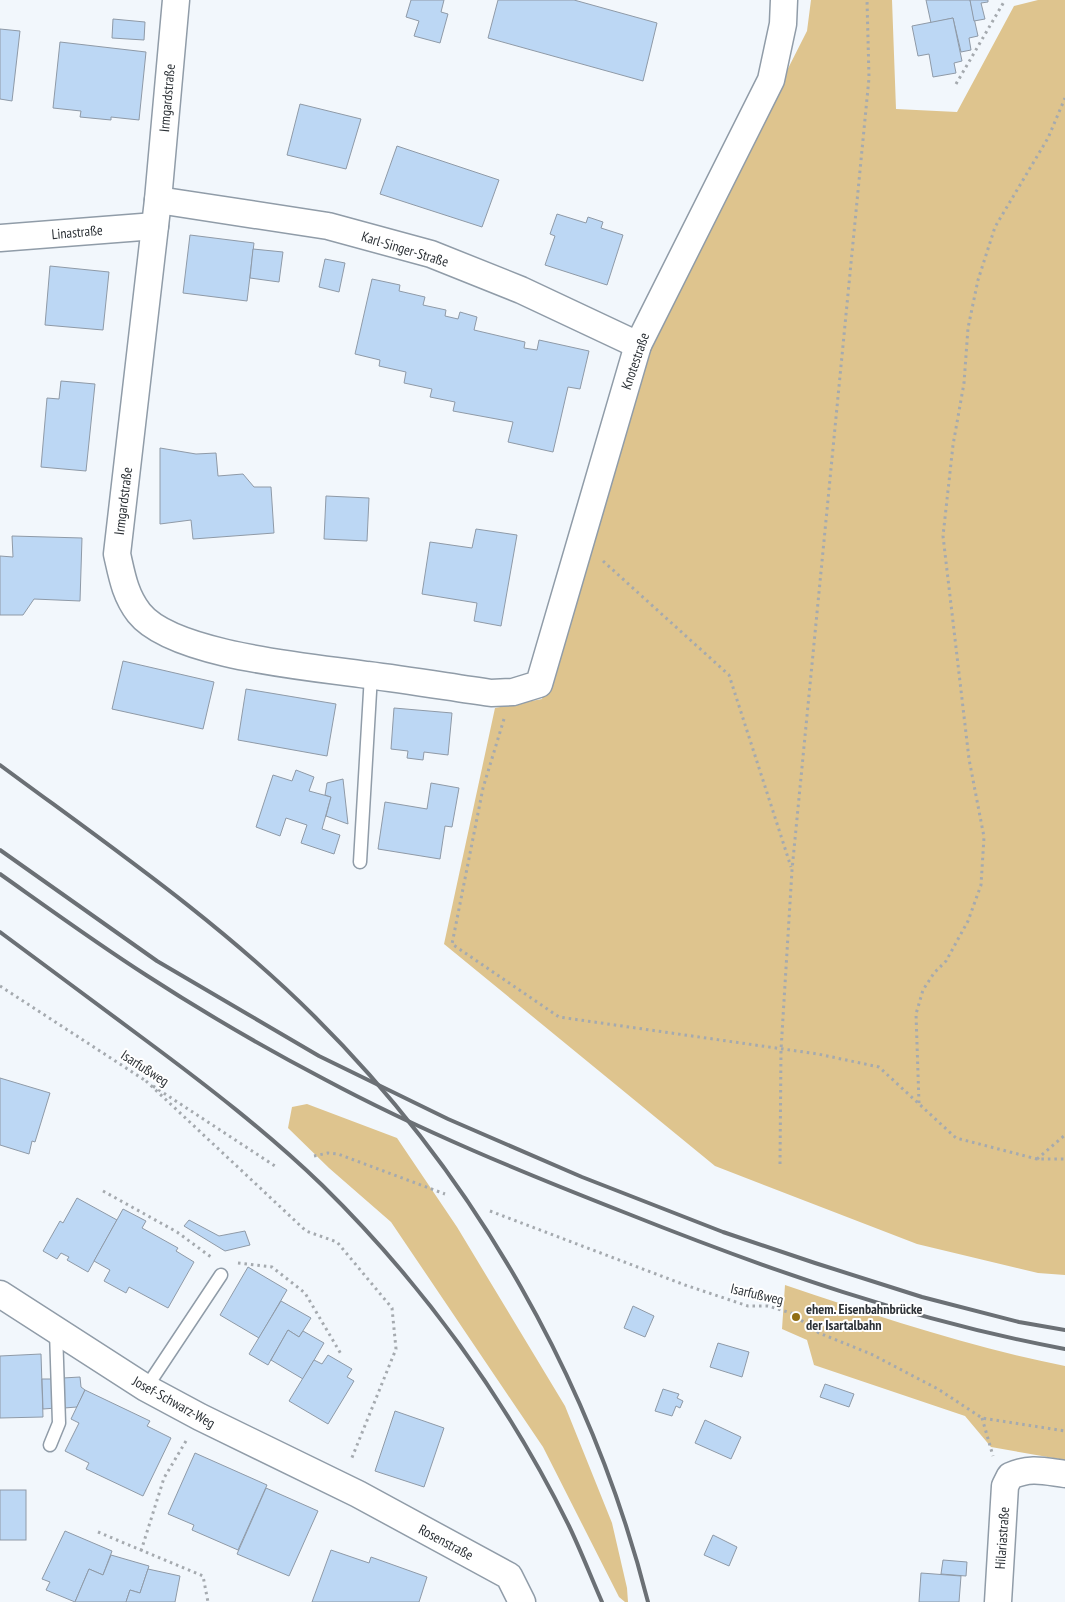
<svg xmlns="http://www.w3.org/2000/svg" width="1065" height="1602" viewBox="0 0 1065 1602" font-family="'PT Sans Narrow',sans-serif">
<rect width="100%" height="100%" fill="#f2f7fc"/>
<g fill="#dec48e">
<polygon points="811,0 892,0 896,109 957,112 1014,6 1038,0 1065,0 1065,1275 1038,1273 917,1244 715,1166 444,944 495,708 542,699 649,343 807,31"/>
<polygon points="307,1104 397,1138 457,1227 565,1406 612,1523 627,1588 628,1602 625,1602 619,1597 543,1447 391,1222 329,1168 288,1128 292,1107"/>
<path d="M785 1285C877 1316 969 1347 1065 1366V1460L991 1447 965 1416 814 1365 807 1340 782 1329Z"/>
</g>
<g fill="#bcd7f4" stroke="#8f9aa7">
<polygon points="411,0 444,0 441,12 448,14 440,43 414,36 419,21 406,17"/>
<polygon points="498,0 574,0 657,23 643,81 488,38"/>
<polygon points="926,0 970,0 978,36 969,38 971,50 961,52 953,18 931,23"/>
<polygon points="970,0 988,0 988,2 981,3 985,19 974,21"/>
<polygon points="953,18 962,61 954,63 956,73 933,77 929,54 918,56 912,26"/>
<polygon points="113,19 145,22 144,40 112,38"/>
<polygon points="0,29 20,31 12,101 0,99"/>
<polygon points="60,42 146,52 139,120 111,117 111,120 80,117 81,111 53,108"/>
<polygon points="300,104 361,119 346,169 287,155"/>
<polygon points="397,146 499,180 482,227 380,194"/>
<polygon points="557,214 586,223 588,217 603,222 601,228 623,235 607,285 545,265 555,236 550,234"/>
<polygon points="190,235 254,243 247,301 183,293"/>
<polygon points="253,249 283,252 279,282 250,278"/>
<polygon points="325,259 345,263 339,292 319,287"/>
<polygon points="50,266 109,272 103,330 45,325"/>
<polygon points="372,279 400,285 399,291 425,297 423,305 446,310 445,316 458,319 460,312 477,317 474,330 525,342 524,348 537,350 539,340 589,351 580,389 568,387 553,452 508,442 513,422 453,411 455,402 430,397 432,389 404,383 406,372 379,366 380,360 355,354"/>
<polygon points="61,381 95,384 86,471 41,467 47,398 59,399"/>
<polygon points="160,448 196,454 216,453 218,476 243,474 254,487 271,487 274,533 193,539 191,520 160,524"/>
<polygon points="326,496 369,498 367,541 324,539"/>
<polygon points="476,529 517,535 501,626 474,621 477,603 422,594 430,542 472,548"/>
<polygon points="12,536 82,538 80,601 34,599 23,615 0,615 0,556 13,557"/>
<polygon points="123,661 214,682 203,729 112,709"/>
<polygon points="246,689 336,704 327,756 238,740"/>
<polygon points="394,708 452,713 448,755 424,752 423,760 407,758 408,751 391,749"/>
<polygon points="296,770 314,777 309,791 331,797 322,829 340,835 334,854 301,843 307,825 286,818 280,836 256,827 273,775 292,781"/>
<polygon points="343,779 348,824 326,816 331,797 325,795 327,783"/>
<polygon points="431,783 459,788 452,827 445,826 440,859 378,849 385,802 427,809"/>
<polygon points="0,1078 50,1093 35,1142 32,1141 29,1154 0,1145"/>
<polygon points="77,1198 117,1220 88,1272 67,1260 69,1257 61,1253 57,1259 43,1251 60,1221 63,1223"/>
<polygon points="123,1209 146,1221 142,1228 178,1248 176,1251 194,1262 168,1308 129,1287 126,1293 104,1281 110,1270 94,1261"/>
<polygon points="189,1220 219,1236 245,1231 250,1245 225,1251 184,1226"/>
<polygon points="248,1267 287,1290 259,1338 220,1315"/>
<polygon points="281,1301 311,1318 299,1337 288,1330 268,1365 249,1354"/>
<polygon points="633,1306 654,1316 645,1337 624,1328"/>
<polygon points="288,1330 299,1337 303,1331 324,1343 303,1379 271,1360"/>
<polygon points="718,1343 749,1352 742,1377 710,1367"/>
<polygon points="41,1354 43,1417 0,1418 0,1356"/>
<polygon points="328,1355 352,1369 347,1377 354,1381 328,1424 289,1401 314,1360 322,1364"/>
<polygon points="80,1377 81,1387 85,1390 77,1407 64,1408 63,1378"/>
<polygon points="42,1379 56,1379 56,1408 43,1409"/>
<polygon points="825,1384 854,1394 849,1407 820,1397"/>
<polygon points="663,1389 679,1394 677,1398 683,1401 680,1408 676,1406 672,1416 655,1411"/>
<polygon points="85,1390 150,1421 147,1426 171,1438 143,1496 86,1469 89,1463 65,1451 79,1423 71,1419"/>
<polygon points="395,1411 444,1428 424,1487 375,1471"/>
<polygon points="705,1420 741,1437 731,1459 695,1443"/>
<polygon points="195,1453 267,1485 238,1550 192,1530 194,1525 168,1514"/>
<polygon points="266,1488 318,1511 289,1576 237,1554"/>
<rect x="0" y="1490" width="26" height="50"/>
<polygon points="65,1531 112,1551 103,1575 89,1569 75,1602 46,1590 50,1582 42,1579"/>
<polygon points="713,1535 737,1547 729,1566 704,1555"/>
<polygon points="331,1550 369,1563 371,1557 427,1577 419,1602 312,1602"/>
<polygon points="111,1555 149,1566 140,1593 130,1590 126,1602 75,1602 89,1569 103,1575"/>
<polygon points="943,1560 967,1562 966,1576 941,1574"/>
<polygon points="148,1569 180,1576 175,1602 126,1602 130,1590 140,1593"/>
<polygon points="921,1573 961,1576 959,1602 919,1602"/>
</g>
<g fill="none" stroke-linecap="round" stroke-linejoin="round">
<g stroke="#909ca8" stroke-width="15">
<g id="service">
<polyline points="360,862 371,675"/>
<polyline points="146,1388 221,1275"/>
<polyline points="50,1445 59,1423 56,1331"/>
</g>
</g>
<g stroke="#909ca8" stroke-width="29">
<g id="minor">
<path d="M176 0 158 200 117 554C122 576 125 595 139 613 173 656 313 667 367 675 408 680 449 687 491 693L513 692 539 684 638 345 771 80 783 24 784 0"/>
<polyline points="158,200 328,226 431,254 521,290 638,345"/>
<polyline points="0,238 155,226"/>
<polyline points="0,1294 146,1388 200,1417 358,1494 509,1576 522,1602"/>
<path d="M998 1602 1005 1486 1010 1476C1031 1467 1043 1471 1065 1474"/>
</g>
</g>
<g stroke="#a5aaaf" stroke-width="3" stroke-dasharray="2.5 4" stroke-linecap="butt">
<polyline points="956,84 1005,0"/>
<polyline points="603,561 729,675 791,867"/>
<polyline points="504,719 483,788 452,944 559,1017 818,1054 879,1067 956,1138 1037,1159 1065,1159"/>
<polyline points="0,986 146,1081"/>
<polyline points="146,1081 306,1231 337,1242 392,1308 396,1349 351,1460"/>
<polyline points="153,1086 278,1168"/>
<polyline points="919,1103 916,1014 923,990 934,973 946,961 968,921 981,885 984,837 969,759 943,536 953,445 964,383 968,328 978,280 995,227 1048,138 1065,98"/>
<polyline points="314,1156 328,1153 338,1154 445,1194"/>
<polyline points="1037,1159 1065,1135"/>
<polyline points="780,1164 781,1050 792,870 869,78 867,0"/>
<polyline points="103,1191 177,1232 211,1257"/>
<polyline points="490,1211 685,1285 748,1306 768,1306 791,1313 819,1333 871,1354 938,1389 982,1418 1065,1431"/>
<polyline points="238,1263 272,1267 305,1293 341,1354"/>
<polyline points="982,1418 993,1456"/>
<polyline points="98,1532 203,1576 208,1602"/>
<polyline points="141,1551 164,1478 186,1441"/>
</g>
<use href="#service" stroke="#fff" stroke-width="12"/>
<use href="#minor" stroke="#fff" stroke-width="26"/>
<g stroke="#6b7075" stroke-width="4">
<path d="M0 765C108 845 220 922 315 1017 476 1177 592 1382 648 1602"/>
<polyline points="0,850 157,961 319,1056 448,1119 582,1177 723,1232 815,1263 922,1297 1019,1322 1065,1330"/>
<path d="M0 874C48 908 96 943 146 975 203 1012 263 1047 324 1079 421 1131 524 1173 626 1213 769 1270 914 1321 1065 1349"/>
<path d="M0 932C48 968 96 1003 144 1039 206 1085 267 1132 322 1185 422 1283 507 1400 569 1526 581 1551 591 1577 602 1602"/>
</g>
</g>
<circle fill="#916e14" stroke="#fff" stroke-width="2" cx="796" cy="1317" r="5"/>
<g text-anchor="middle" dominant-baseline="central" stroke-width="4" stroke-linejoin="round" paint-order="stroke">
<g font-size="14" fill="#2c3136" stroke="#fff">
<text transform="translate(167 98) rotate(-85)">Irmgardstraße</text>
<text transform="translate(77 232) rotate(-5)">Linastraße</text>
<text transform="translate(405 249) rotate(17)">Karl-Singer-Straße</text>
<text transform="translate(635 361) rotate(-71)">Knotestraße</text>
<text transform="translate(123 501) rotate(-83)">Irmgardstraße</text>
<text transform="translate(145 1068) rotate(33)">Isarfußweg</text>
<text transform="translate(757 1294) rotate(13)">Isarfußweg</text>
<text transform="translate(174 1402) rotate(29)">Josef-Schwarz-Weg</text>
<text transform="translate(1002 1538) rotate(-86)">Hilariastraße</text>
<text transform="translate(446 1542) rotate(28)">Rosenstraße</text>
</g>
<g font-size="14" font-weight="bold" fill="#2c3136" stroke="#fff" text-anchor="start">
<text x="806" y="1309">ehem. Eisenbahnbrücke<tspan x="806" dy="16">der Isartalbahn</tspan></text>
</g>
</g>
</svg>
